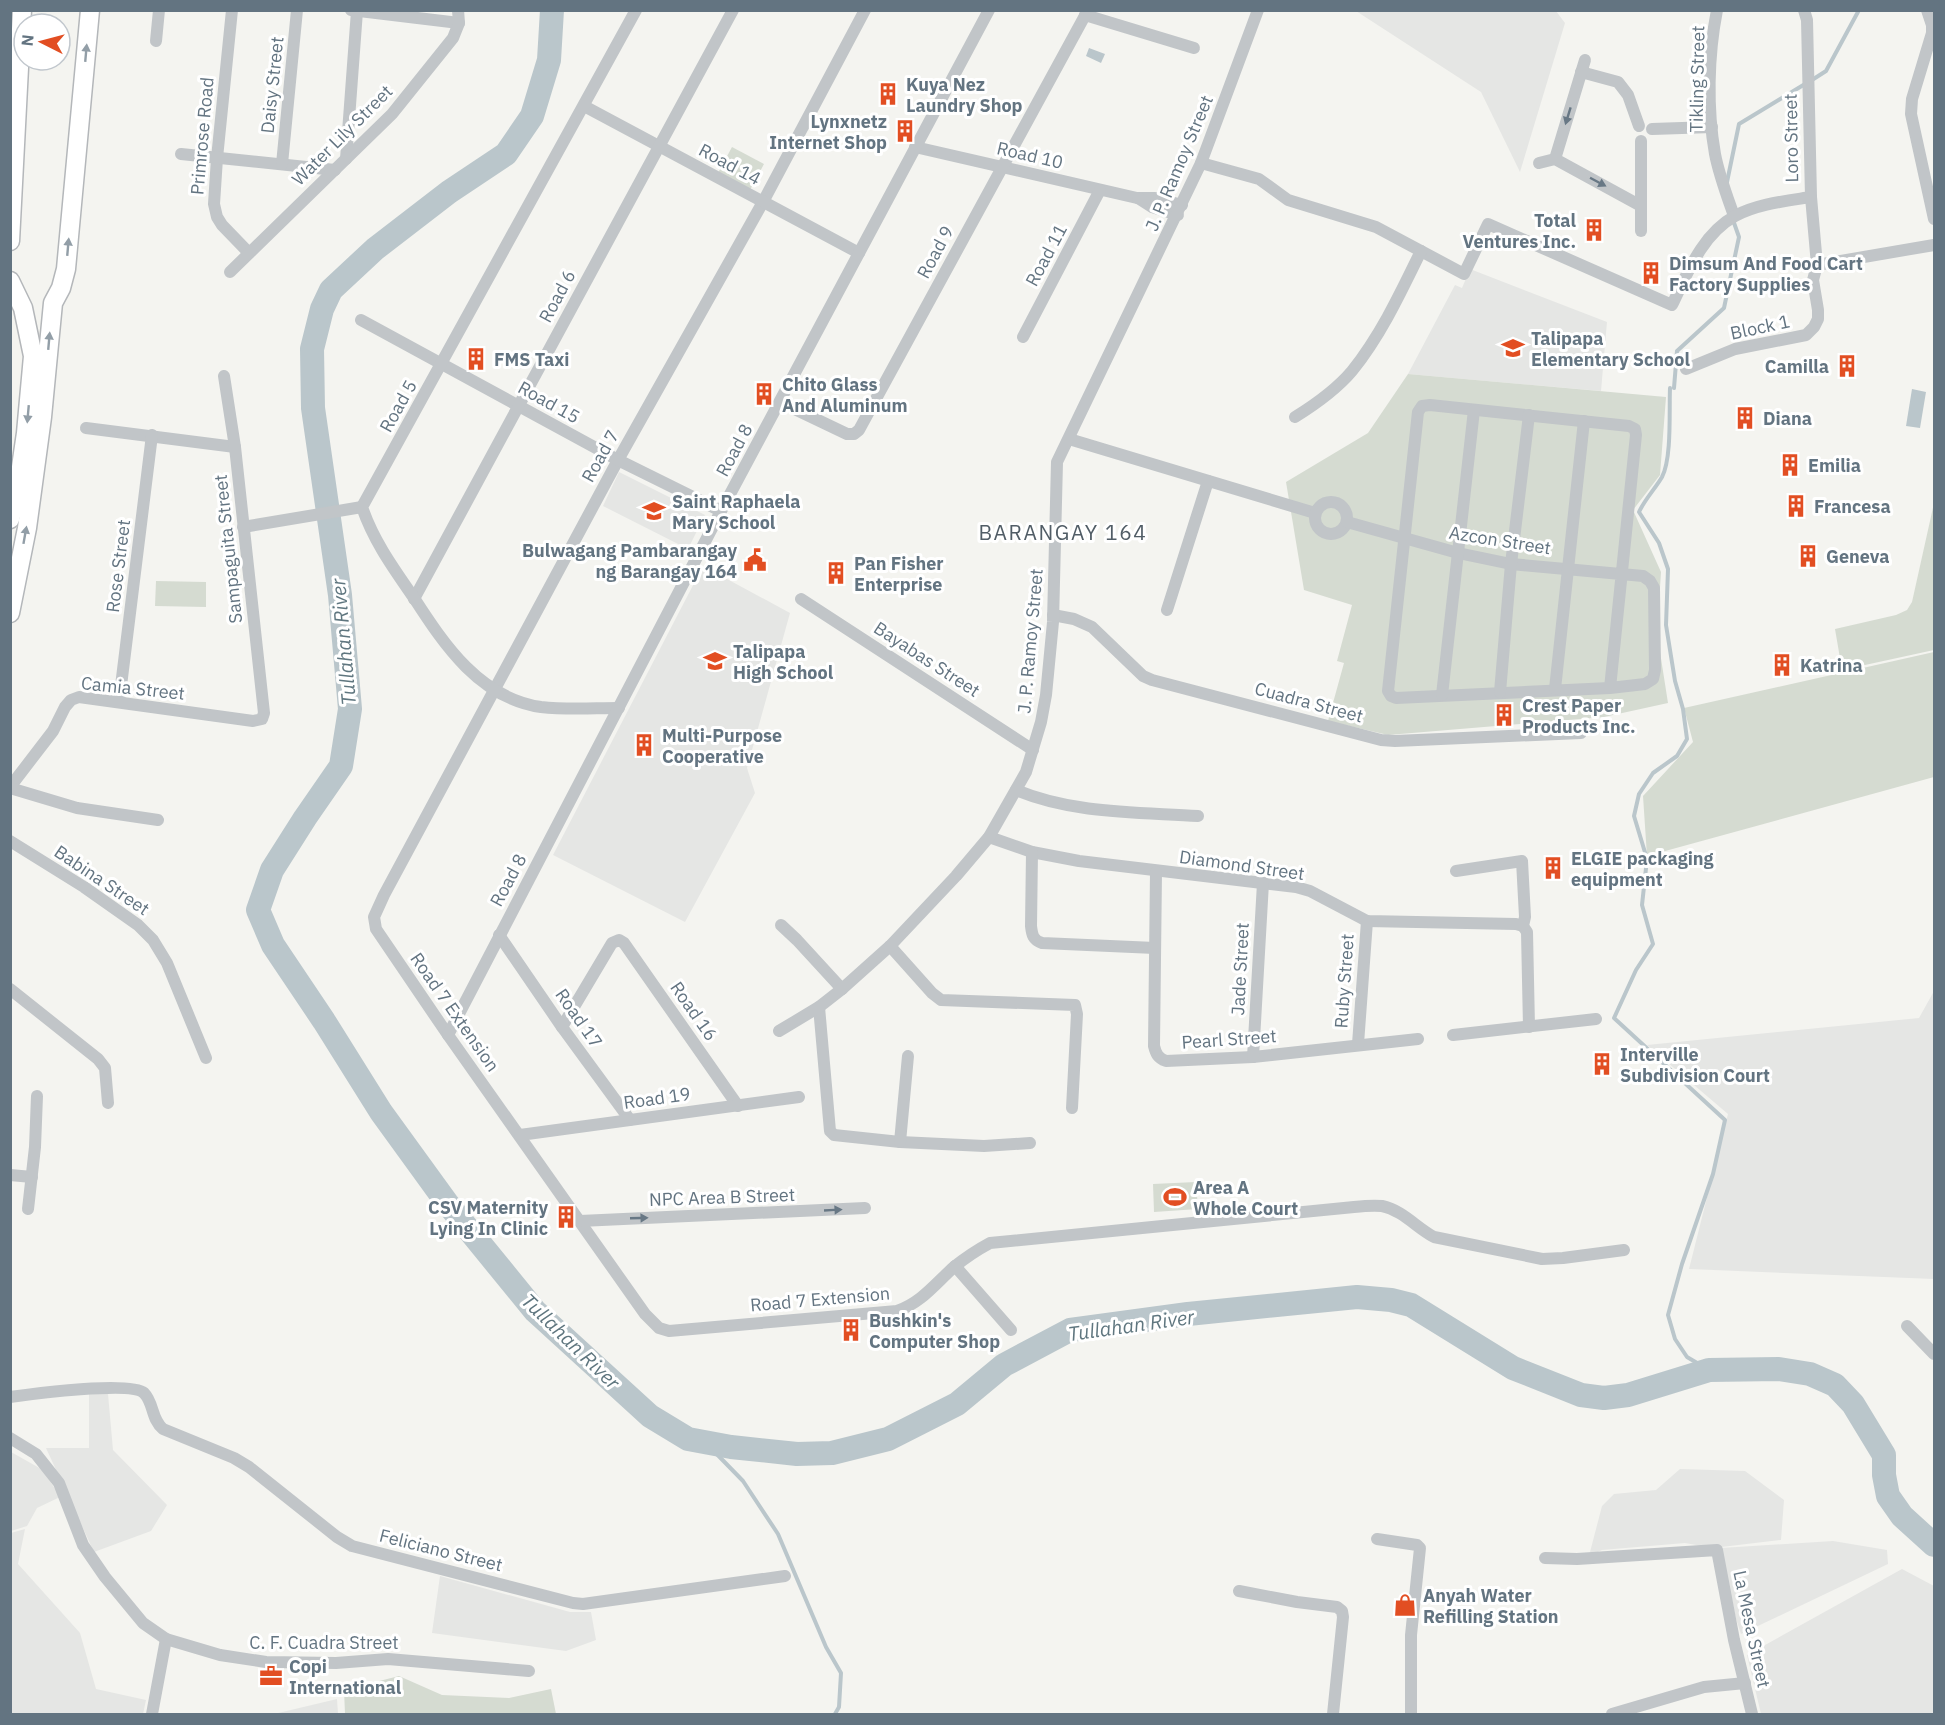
<svg xmlns="http://www.w3.org/2000/svg" width="1945" height="1725" viewBox="0 0 1945 1725" font-family="'IBM Plex Sans',sans-serif">
<rect width="100%" height="100%" fill="#f4f4f0"/>
<g fill="#e5e6e4">
<polygon points="1356,11 1556,11 1565,23 1520,172 1481,92"/>
<polygon points="1470,269 1607,322 1601,391 1408,374 1455,285 1462,288"/>
<polygon points="619,472 705,515 688,549 603,506"/>
<polygon points="703,566 790,613 747,768 755,793 685,922 553,855"/>
<polygon points="1934,991 1934,1279 1689,1269 1728,1114 1647,1045 1919,1018"/>
<polygon points="89,1394 108,1394 113,1450 167,1505 151,1531 94,1552 46,1448 89,1448"/>
<polygon points="11,1452 43,1470 60,1497 37,1508 27,1526 11,1531"/>
<polygon points="1680,1469 1745,1471 1784,1500 1781,1540 1713,1548 1685,1543 1602,1550 1589,1556 1602,1506 1614,1494 1656,1490"/>
<polygon points="25,1529 18,1564 80,1633 96,1689 146,1700 143,1714 11,1714 11,1533"/>
<polygon points="1833,1541 1887,1550 1888,1564 1741,1634 1736,1619 1721,1548"/>
<polygon points="1902,1569 1934,1586 1934,1714 1761,1714 1747,1655"/>
<polygon points="440,1576 570,1612 591,1612 596,1640 566,1651 432,1633"/>
<polygon points="337,1699 338,1714 274,1714"/>
</g>
<g fill="#d5dbd1">
<polygon points="732,147 764,164 750,190 718,173"/>
<polygon points="1408,374 1666,397 1660,475 1633,510 1661,572 1657,633 1668,703 1604,717 1388,735 1328,721 1344,663 1337,661 1352,605 1304,590 1286,482 1368,433"/>
<polygon points="1934,503 1934,650 1842,670 1835,629 1896,615 1907,610 1912,602"/>
<polygon points="156,581 206,582 206,607 155,606"/>
<polygon points="1934,652 1934,777 1647,856 1643,796 1693,742 1684,708"/>
<polygon points="1196,1182 1198,1209 1154,1212 1153,1184"/>
<polygon points="399,1676 442,1695 509,1698 551,1689 556,1714 345,1714 344,1690"/>
</g>
<g fill="#bac6cb">
<polygon points="1089,48 1105,54 1101,63 1086,56"/>
<polygon points="1912,389 1926,392 1920,428 1906,426"/>
</g>
<g fill="none" stroke-linecap="round" stroke-linejoin="round">
<g stroke="#bac6cb" stroke-width="4">
<polyline points="1812,80 1826,71 1859,10"/>
<polyline points="1727,182 1739,124 1805,84"/>
<path d="M1670 388C1669 411 1672 458 1662 477 1655 489 1645 499 1639 512L1659 543 1668 569 1666 625 1675 681 1683 709 1687 739 1677 756 1653 773 1639 794 1634 816 1647 859 1642 905 1653 944 1636 970 1614 1018 1725 1120 1713 1174 1682 1264 1668 1315 1675 1339 1687 1357 1709 1370"/>
<polyline points="1674,388 1677,351 1724,308 1739,237 1733,220"/>
<polyline points="705,1442 743,1481 778,1534 826,1647 841,1673 839,1707 835,1714"/>
</g>
<polyline stroke="#bac6cb" stroke-width="24" points="552,10 549,60 532,116 506,154 449,192 375,249 331,290 322,309 312,349 313,408 340,595 350,709 341,766 305,818 272,870 258,910 273,945 324,1021 381,1112 447,1203 535,1311 650,1416 688,1439 731,1447 797,1454 832,1453 888,1439 957,1404 1004,1365 1070,1330 1188,1314 1357,1297 1391,1300 1411,1305 1513,1368 1581,1395 1604,1398 1628,1395 1709,1370 1779,1369 1810,1374 1835,1385 1853,1404 1884,1455 1884,1475 1888,1496 1902,1516 1934,1545"/>
<g stroke="#b4b7ba" stroke-width="21">
<g id="highway">
<polyline points="10,241 22,10"/>
<polyline points="10,281 23,308 33,356 26,433 17,494 10,519"/>
<polyline points="10,613 27,528 42,417 53,303 61,288 66,269 90,10"/>
</g>
</g>
<g stroke="#c1c5c8" stroke-width="12">
<polyline points="232,10 217,158 214,204 217,217 222,225 249,253"/>
<polyline points="351,10 459,23"/>
<path d="M865 10 763 202 618 460 384 895 374 917 376 929 448 1035 645 1314 659 1328 669 1331 897 1311C921 1303 935 1284 954 1267 965 1258 977 1250 990 1243L1354 1207C1363 1206 1373 1205 1382 1206 1402 1210 1417 1228 1434 1237L1542 1259 1563 1258 1624 1250"/>
<path d="M1717 10C1708 56 1707 109 1715 154 1719 175 1727 196 1734 216"/>
<polyline points="1927,10 1932,25 1932,33 1912,99 1911,114 1934,219"/>
<polyline points="1085,15 1194,48"/>
<polyline points="156,41 159,10"/>
<polyline points="1581,72 1618,82 1628,95 1639,126"/>
<polyline points="584,106 859,253"/>
<polyline points="1652,129 1712,127"/>
<polyline points="915,147 1137,198 1155,198 1182,205"/>
<polyline points="181,154 335,170"/>
<polyline points="346,159 357,11"/>
<polyline points="1555,159 1585,60"/>
<path d="M1201 163 1259 179 1288 200 1376 227 1464 274 1488 224 1672 305C1687 274 1702 234 1735 216 1757 204 1786 201 1811 197"/>
<polyline points="1539,163 1555,159 1641,206"/>
<polyline points="282,164 297,10"/>
<polyline points="1138,198 1152,207 1178,215"/>
<polyline points="1641,231 1641,141"/>
<polyline points="1817,265 1934,245"/>
<polyline points="230,272 392,114 453,38 459,23 458,10"/>
<polyline points="361,320 618,460 721,511"/>
<polyline points="1023,337 1100,190"/>
<polyline points="1686,369 1735,349 1806,335 1814,327 1818,319 1818,310 1813,280 1817,265 1811,197 1807,20 1804,10"/>
<polyline points="780,402 847,434 854,434 859,430 1088,10"/>
<path d="M1295 417C1316 404 1336 390 1352 371 1381 335 1401 292 1421 251"/>
<polyline points="86,428 235,447"/>
<polyline points="1069,439 1315,513"/>
<circle cx="1331" cy="518" r="16"/>
<polyline points="1347,522 1458,553 1511,564 1643,576 1650,581 1654,588 1655,670 1653,679 1645,684 1610,688 1396,698 1391,696 1388,691 1418,412 1422,406 1430,405 1629,426 1635,429 1636,435 1610,688"/>
<polyline points="243,527 362,507"/>
<polyline points="414,599 733,10"/>
<polyline points="801,599 1033,750"/>
<polyline points="1167,610 1208,481"/>
<polyline points="1053,615 1074,619 1092,627 1143,676 1152,680 1381,740 1395,741 1581,733"/>
<polyline points="1555,689 1584,421"/>
<polyline points="1500,692 1511,564 1529,415"/>
<polyline points="1442,695 1474,410"/>
<polyline points="119,702 152,435"/>
<path d="M619 708C593 708 567 710 541 707 480 698 445 646 414 598 394 569 374 542 362 507L636 10"/>
<polyline points="10,787 53,731 65,707 71,700 79,697 253,721 262,719 264,713 235,447 224,376"/>
<polyline points="10,788 77,808 158,820"/>
<path d="M1016 790C1073 814 1138 812 1198 816"/>
<polyline points="989,837 1032,852 1079,861 1296,887 1310,891 1367,921 1516,924 1523,926"/>
<polyline points="10,841 84,887 138,925 153,940 167,963 206,1058"/>
<path d="M1032 852 1031 926C1032 935 1033 940 1042 943L1155 948"/>
<polyline points="1456,871 1522,861 1525,917 1523,926 1527,932 1529,1027"/>
<path d="M1156 872 1154 1046C1156 1054 1158 1058 1166 1061L1253 1057 1418 1039"/>
<polyline points="781,925 797,940 842,989"/>
<polyline points="499,935 562,1027 630,1120"/>
<polyline points="890,946 932,993 941,1000 1075,1005 1077,1014 1072,1108"/>
<polyline points="10,989 98,1059 105,1068 108,1103"/>
<polyline points="819,1007 830,1131 834,1135 900,1142 984,1146 1030,1143"/>
<polyline points="562,1027 612,943 619,940 624,943 738,1106"/>
<polyline points="779,1031 819,1007 842,989 890,946 956,876 989,837 1026,772 1041,722 1046,695 1053,622 1057,462 1201,163 1258,10"/>
<polyline points="448,1035 721,511 989,10"/>
<polyline points="1453,1035 1596,1019"/>
<polyline points="1358,1044 1367,921"/>
<polyline points="1253,1057 1263,883"/>
<polyline points="520,1135 799,1097"/>
<polyline points="900,1142 908,1056"/>
<polyline points="10,1175 32,1177"/>
<polyline points="28,1209 35,1147 37,1096"/>
<polyline points="580,1221 865,1208"/>
<polyline points="955,1266 1011,1330"/>
<polyline points="1907,1326 1934,1354"/>
<path d="M10 1397C32 1394 131 1381 144 1393 154 1403 151 1419 163 1429L234 1458 249 1467 337 1537 352 1546 573 1603 583 1604 785 1576"/>
<polyline points="10,1438 36,1454 59,1483 83,1545 105,1577 143,1623 166,1639 220,1655 266,1662 336,1663 388,1659 529,1671"/>
<polyline points="1377,1539 1417,1545 1420,1548 1411,1635 1411,1714"/>
<polyline points="1545,1558 1577,1559 1717,1550 1734,1640 1752,1714"/>
<polyline points="1239,1591 1297,1602 1337,1607 1342,1611 1343,1617 1333,1714"/>
<polyline points="152,1714 166,1639"/>
<polyline points="1612,1714 1704,1687 1745,1683"/>
</g>
<use href="#highway" stroke="#fff" stroke-width="18"/>
</g>
<defs><path id="oneway-solid" d="M-6-.8H1V-3.2L6.5 0L1 3.2V.8H-6Z" transform="scale(1.5)"/></defs>
<g fill="#929ea7">
<use href="#oneway-solid" transform="translate(86 53) rotate(-85)"/>
<use href="#oneway-solid" transform="translate(68 247) rotate(-85)"/>
<use href="#oneway-solid" transform="translate(49 341) rotate(-85)"/>
<use href="#oneway-solid" transform="translate(28 414) rotate(95)"/>
<use href="#oneway-solid" transform="translate(25 535) rotate(-80)"/>
</g>
<g fill="#687885">
<use href="#oneway-solid" transform="translate(1568 116) rotate(107)"/>
<use href="#oneway-solid" transform="translate(1598 182) rotate(28)"/>
<use href="#oneway-solid" transform="translate(833 1210) rotate(-3)"/>
<use href="#oneway-solid" transform="translate(639 1218) rotate(-2)"/>
</g>
<defs>
<g id="building-bare" transform="scale(1.8)"><path d="M-4-6H4V6H1V3H-1V6H-4ZM-2.5-4.3h1.7v1.8h-1.7ZM.8-4.3h1.7v1.8H.8ZM-2.5-1h1.7V.8h-1.7ZM.8-1h1.7V.8H.8Z" fill="#e24e22" stroke="#fff" stroke-width="2.5" paint-order="stroke"/></g>
<g id="school-bare" transform="scale(1.8)"><path d="M0-5L7-2L0 1L-7-2ZM-4 1L0 2.5L4 1V4Q0 6-4 4Z" fill="#e24e22" stroke="#fff" stroke-width="2.5" paint-order="stroke"/></g>
<g id="civic-bare" transform="scale(1.8)"><path d="M-.6-6.5H3V-4.5H.6V-3L4-1V1h2V6H-6V1h2V-1L-.6-3ZM-1.2 2.5V6h2.4V2.5Z" fill="#e24e22" stroke="#fff" stroke-width="2.5" paint-order="stroke"/></g>
<g id="stadium-bare" transform="scale(1.8)"><path d="M0-5a6.5 5 0 1 0 0 10a6.5 5 0 1 0 0-10ZM-3.5-1.8h7v3.6h-7Z" fill="#e24e22" stroke="#fff" stroke-width="2.5" paint-order="stroke"/></g>
<g id="shop-bare" transform="scale(1.8)"><path d="M-5-2.5h2.3a2.7 3.5 0 0 1 5.4 0H5L5.5 6h-11ZM-1.5-2.5h3a1.5 2.3 0 0 0-3 0Z" fill="#e24e22" stroke="#fff" stroke-width="2.5" paint-order="stroke"/></g>
<g id="office-bare" transform="scale(1.8)"><path d="M-6-3h4V-5.5h4V-3h4V5H-6ZM-1-4.5V-3h2v-1.5ZM-6 0V1H6V0Z" fill="#e24e22" stroke="#fff" stroke-width="2.5" paint-order="stroke"/></g>
</defs>
<g fill-rule="evenodd">
<use href="#building-bare" x="888" y="94"/>
<use href="#building-bare" x="905" y="131"/>
<use href="#building-bare" x="1594" y="230"/>
<use href="#building-bare" x="1651" y="273"/>
<use href="#school-bare" x="1513" y="348"/>
<use href="#building-bare" x="476" y="359"/>
<use href="#building-bare" x="1847" y="366"/>
<use href="#building-bare" x="764" y="394"/>
<use href="#building-bare" x="1745" y="418"/>
<use href="#building-bare" x="1790" y="465"/>
<use href="#building-bare" x="1796" y="506"/>
<use href="#school-bare" x="654" y="511"/>
<use href="#building-bare" x="1808" y="556"/>
<use href="#civic-bare" x="755" y="560"/>
<use href="#building-bare" x="836" y="573"/>
<use href="#school-bare" x="715" y="661"/>
<use href="#building-bare" x="1782" y="665"/>
<use href="#building-bare" x="1504" y="715"/>
<use href="#building-bare" x="644" y="745"/>
<use href="#building-bare" x="1553" y="868"/>
<use href="#building-bare" x="1602" y="1064"/>
<use href="#stadium-bare" x="1175" y="1197"/>
<use href="#building-bare" x="566" y="1217"/>
<use href="#building-bare" x="851" y="1330"/>
<use href="#shop-bare" x="1405" y="1605"/>
<use href="#office-bare" x="271" y="1676"/>
</g>
<g text-anchor="middle" dominant-baseline="central" stroke-width="6" stroke-linejoin="round" paint-order="stroke">
<g font-size="18" fill="#637481" stroke="#fff">
<text transform="translate(1697 79) rotate(-89)">Tikling Street</text>
<text transform="translate(272 85) rotate(-84)">Daisy Street</text>
<text transform="translate(342 135) rotate(-45)">Water Lily Street</text>
<text transform="translate(202 136) rotate(-85)">Primrose Road</text>
<text transform="translate(1791 138) rotate(-91)">Loro Street</text>
<text transform="translate(1030 155) rotate(13)">Road 10</text>
<text transform="translate(1179 163) rotate(-67)">J. P. Ramoy Street</text>
<text transform="translate(730 164) rotate(28)">Road 14</text>
<text transform="translate(935 252) rotate(-62)">Road 9</text>
<text transform="translate(1046 255) rotate(-62)">Road 11</text>
<text transform="translate(557 296) rotate(-62)">Road 6</text>
<text transform="translate(1760 327) rotate(-12)">Block 1</text>
<text transform="translate(549 402) rotate(29)">Road 15</text>
<text transform="translate(398 406) rotate(-61)">Road 5</text>
<text transform="translate(734 450) rotate(-62)">Road 8</text>
<text transform="translate(600 456) rotate(-61)">Road 7</text>
<text transform="translate(1500 540) rotate(9)">Azcon Street</text>
<text transform="translate(228 549) rotate(-96)">Sampaguita Street</text>
<text transform="translate(118 566) rotate(-83)">Rose Street</text>
<text transform="translate(1030 641) rotate(-85)">J. P. Ramoy Street</text>
<text transform="translate(927 659) rotate(33)">Bayabas Street</text>
<text transform="translate(133 688) rotate(6)">Camia Street</text>
<text transform="translate(1309 702) rotate(15)">Cuadra Street</text>
<text transform="translate(1242 865) rotate(8)">Diamond Street</text>
<text transform="translate(102 880) rotate(34)">Babina Street</text>
<text transform="translate(508 880) rotate(-62)">Road 8</text>
<text transform="translate(1240 969) rotate(-87)">Jade Street</text>
<text transform="translate(1344 981) rotate(-86)">Ruby Street</text>
<text transform="translate(694 1011) rotate(55)">Road 16</text>
<text transform="translate(455 1012) rotate(55)">Road 7 Extension</text>
<text transform="translate(579 1018) rotate(55)">Road 17</text>
<text transform="translate(1229 1039) rotate(-4)">Pearl Street</text>
<text transform="translate(657 1098) rotate(-8)">Road 19</text>
<text transform="translate(722 1197) rotate(-2)">NPC Area B Street</text>
<text transform="translate(820 1299) rotate(-5)">Road 7 Extension</text>
<text transform="translate(441 1550) rotate(14)">Feliciano Street</text>
<text transform="translate(1752 1629) rotate(78)">La Mesa Street</text>
<text x="324" y="1642">C. F. Cuadra Street</text>
</g>
<g font-size="18" font-weight="bold" fill="#637481" stroke="#fff" text-anchor="start">
<text x="906" y="84">Kuya Nez<tspan x="906" dy="21">Laundry Shop</tspan></text>
<text x="887" y="121" text-anchor="end">Lynxnetz<tspan x="887" dy="21">Internet Shop</tspan></text>
<text x="1576" y="220" text-anchor="end">Total<tspan x="1576" dy="21">Ventures Inc.</tspan></text>
<text x="1669" y="263">Dimsum And Food Cart<tspan x="1669" dy="21">Factory Supplies</tspan></text>
<text x="1531" y="338">Talipapa<tspan x="1531" dy="21">Elementary School</tspan></text>
<text x="494" y="359">FMS Taxi</text>
<text x="1829" y="366" text-anchor="end">Camilla</text>
<text x="782" y="384">Chito Glass<tspan x="782" dy="21">And Aluminum</tspan></text>
<text x="1763" y="418">Diana</text>
<text x="1808" y="465">Emilia</text>
<text x="672" y="501">Saint Raphaela<tspan x="672" dy="21">Mary School</tspan></text>
<text x="1814" y="506">Francesa</text>
<text x="737" y="550" text-anchor="end">Bulwagang Pambarangay<tspan x="737" dy="21">ng Barangay 164</tspan></text>
<text x="1826" y="556">Geneva</text>
<text x="854" y="563">Pan Fisher<tspan x="854" dy="21">Enterprise</tspan></text>
<text x="733" y="651">Talipapa<tspan x="733" dy="21">High School</tspan></text>
<text x="1800" y="665">Katrina</text>
<text x="1522" y="705">Crest Paper<tspan x="1522" dy="21">Products Inc.</tspan></text>
<text x="662" y="735">Multi-Purpose<tspan x="662" dy="21">Cooperative</tspan></text>
<text x="1571" y="858">ELGIE packaging<tspan x="1571" dy="21">equipment</tspan></text>
<text x="1620" y="1054">Interville<tspan x="1620" dy="21">Subdivision Court</tspan></text>
<text x="1193" y="1187">Area A<tspan x="1193" dy="21">Whole Court</tspan></text>
<text x="548" y="1207" text-anchor="end">CSV Maternity<tspan x="548" dy="21">Lying In Clinic</tspan></text>
<text x="869" y="1320">Bushkin's<tspan x="869" dy="21">Computer Shop</tspan></text>
<text x="1423" y="1595">Anyah Water<tspan x="1423" dy="21">Refilling Station</tspan></text>
<text x="289" y="1666">Copi<tspan x="289" dy="21">International</tspan></text>
</g>
<g font-size="20" font-style="italic" fill="#5f767f" stroke="#fff">
<text transform="translate(343 642) rotate(-95)">Tullahan River</text>
<text transform="translate(1131 1325) rotate(-8)">Tullahan River</text>
<text transform="translate(571 1341) rotate(44)">Tullahan River</text>
</g>
<g font-size="21" letter-spacing="1.5" fill="#515d66" stroke="#fff">
<text x="1063" y="532">BARANGAY 164</text>
</g>
</g>
<rect width="1945" height="1725" fill="none" stroke="#637481" stroke-width="24"/>
<g transform="translate(42 42) rotate(276)"><circle r="28" fill="#ffffff" stroke="#c1c7cd" stroke-width="1.5"/>
<path d="M0-4.5L10 22L0 15L-10 22Z" fill="#e24e22"/>
<text y="-9" font-size="16" font-weight="bold" text-anchor="middle" fill="#637481">N</text>
</g>
</svg>
